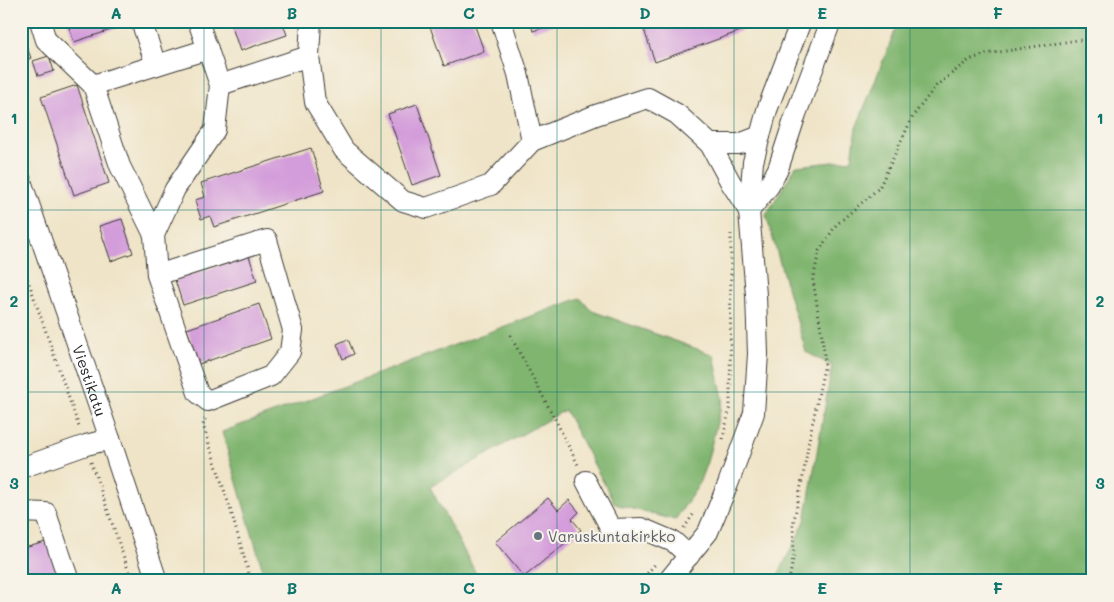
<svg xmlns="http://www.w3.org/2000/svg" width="1114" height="602" viewBox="0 0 1114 602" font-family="Mali,sans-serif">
<rect width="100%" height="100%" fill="#f7f3e8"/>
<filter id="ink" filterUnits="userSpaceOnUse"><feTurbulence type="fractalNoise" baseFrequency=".02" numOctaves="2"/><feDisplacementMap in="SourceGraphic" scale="10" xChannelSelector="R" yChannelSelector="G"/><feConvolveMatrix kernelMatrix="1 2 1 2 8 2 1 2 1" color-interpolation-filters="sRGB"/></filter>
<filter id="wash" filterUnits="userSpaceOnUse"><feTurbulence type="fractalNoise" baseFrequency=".0096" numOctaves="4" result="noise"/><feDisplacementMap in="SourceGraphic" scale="20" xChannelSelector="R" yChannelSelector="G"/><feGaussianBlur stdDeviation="1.12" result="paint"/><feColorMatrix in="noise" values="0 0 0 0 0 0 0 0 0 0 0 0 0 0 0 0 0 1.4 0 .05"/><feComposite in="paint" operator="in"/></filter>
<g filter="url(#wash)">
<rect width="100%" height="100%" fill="#efe4c7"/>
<g fill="#80b570" stroke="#4e6846">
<polygon points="899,21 1093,21 1093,581 773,581 777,577 805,521 832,366 806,352 766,215 796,166 852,160 856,128"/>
<polygon points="580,298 592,311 714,355 723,399 707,462 698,486 675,520 615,504 565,410 430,487 480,581 266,581 222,432"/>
</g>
<g id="blocks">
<g fill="#d39cda">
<polygon points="67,21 122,21 123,26 74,42"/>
<polygon points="230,21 282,21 287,35 240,51"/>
<polygon points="428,21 473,21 484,51 444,66"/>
<polygon points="530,21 560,21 561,22 533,31"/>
<polygon points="641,21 768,21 655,62"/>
<polygon points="21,32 31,58 21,61"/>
<polygon points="49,56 54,71 38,76 33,61"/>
<polygon points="77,85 109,183 74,195 41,97"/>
<polygon points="417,104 441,175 412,185 388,114"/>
<polygon points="311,148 324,191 214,227 210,216 201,219 195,200 205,197 201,183"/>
<polygon points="122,219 133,253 111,261 99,226"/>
<polygon points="249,256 257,281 183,305 175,280"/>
<polygon points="259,304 271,339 199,364 187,329"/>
<polygon points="348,339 354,354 343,359 337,344"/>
<polygon points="548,498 558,510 569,500 579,512 572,519 581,530 524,577 495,542"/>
<polygon points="49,541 61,581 21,581 21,549"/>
</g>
</g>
</g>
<g filter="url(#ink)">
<use href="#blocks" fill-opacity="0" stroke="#3c3a36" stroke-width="1"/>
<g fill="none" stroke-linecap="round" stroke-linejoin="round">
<g stroke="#3c3a36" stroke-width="22">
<g id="minor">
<polyline points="40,21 46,40 93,85 120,166 154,235"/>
<polyline points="141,21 156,65"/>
<polyline points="311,21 309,56 315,102 344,150 403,201 426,208 491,185 532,141 596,115 648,98 677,114 710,144 731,183 749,211 769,186 778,169 796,114 831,21"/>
<polyline points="501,21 518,74 532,141"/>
<polyline points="93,85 208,49"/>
<polyline points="220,85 309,56"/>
<polyline points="710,144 739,144 760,136"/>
<path id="s1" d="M21 181 110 439 157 581"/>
<polyline points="157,275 267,240 293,330 290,352 271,376 208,401 198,393 157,275 154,235 175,189 215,130 220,85 198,21"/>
<polyline points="21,468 86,445 110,439"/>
<polyline points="586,481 611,529 641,528 674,542 689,556"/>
<polyline points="21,512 46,513 69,581"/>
<polyline points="668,581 708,532 728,484 754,413 758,354 756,295 749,211 753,162 767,110 801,21"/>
</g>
</g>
<g stroke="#3c3a36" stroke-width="3" stroke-dasharray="1 4" stroke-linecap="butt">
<polyline points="21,260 80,430"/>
<polyline points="510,335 556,421 579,467"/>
<polyline points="205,419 203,425 230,508 251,581"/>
<polyline points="723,439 730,406 731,234"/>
<polyline points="91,462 132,581"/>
<polyline points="684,528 695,512"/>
<polyline points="641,581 657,562"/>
<polyline points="789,581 794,553 793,525 803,476 809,440 825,363 822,336 813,280 819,251 836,225 879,188 913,116 936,86 969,60 986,54 1078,40 1093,42"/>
</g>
<use href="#minor" stroke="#fff" stroke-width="20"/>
</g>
</g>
<path fill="none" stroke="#0f766e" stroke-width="1" stroke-opacity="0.55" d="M204 21V581M381 21V581M557 21V581M734 21V581M910 21V581M21 210H1093M21 392H1093"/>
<circle fill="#6b7280" stroke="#f7f3e8" stroke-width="2" cx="538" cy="536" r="5"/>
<g text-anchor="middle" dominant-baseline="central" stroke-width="4" stroke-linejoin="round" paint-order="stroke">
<g font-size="15" fill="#1c1c1c" stroke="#f7f3e8">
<text stroke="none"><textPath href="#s1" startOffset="211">Viestikatu</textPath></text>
</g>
<g font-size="15" fill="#5b616d" stroke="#f7f3e8" text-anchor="start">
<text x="548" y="536">Varuskuntakirkko</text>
</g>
</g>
<rect width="1114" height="602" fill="none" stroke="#f7f3e8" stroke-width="55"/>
<rect x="28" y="28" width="1058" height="546" fill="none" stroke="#0f766e" stroke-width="2"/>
<g font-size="16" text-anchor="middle" font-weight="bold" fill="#0f766e">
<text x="116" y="19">A</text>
<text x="292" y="19">B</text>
<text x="469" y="19">C</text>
<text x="645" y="19">D</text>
<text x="822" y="19">E</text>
<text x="998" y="19">F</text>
<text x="14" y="124">1</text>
<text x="1100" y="124">1</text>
<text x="14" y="307">2</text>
<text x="1100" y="307">2</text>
<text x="14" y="489">3</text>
<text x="1100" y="489">3</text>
<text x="116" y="594">A</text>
<text x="292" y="594">B</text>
<text x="469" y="594">C</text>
<text x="645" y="594">D</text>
<text x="822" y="594">E</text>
<text x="998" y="594">F</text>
</g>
</svg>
